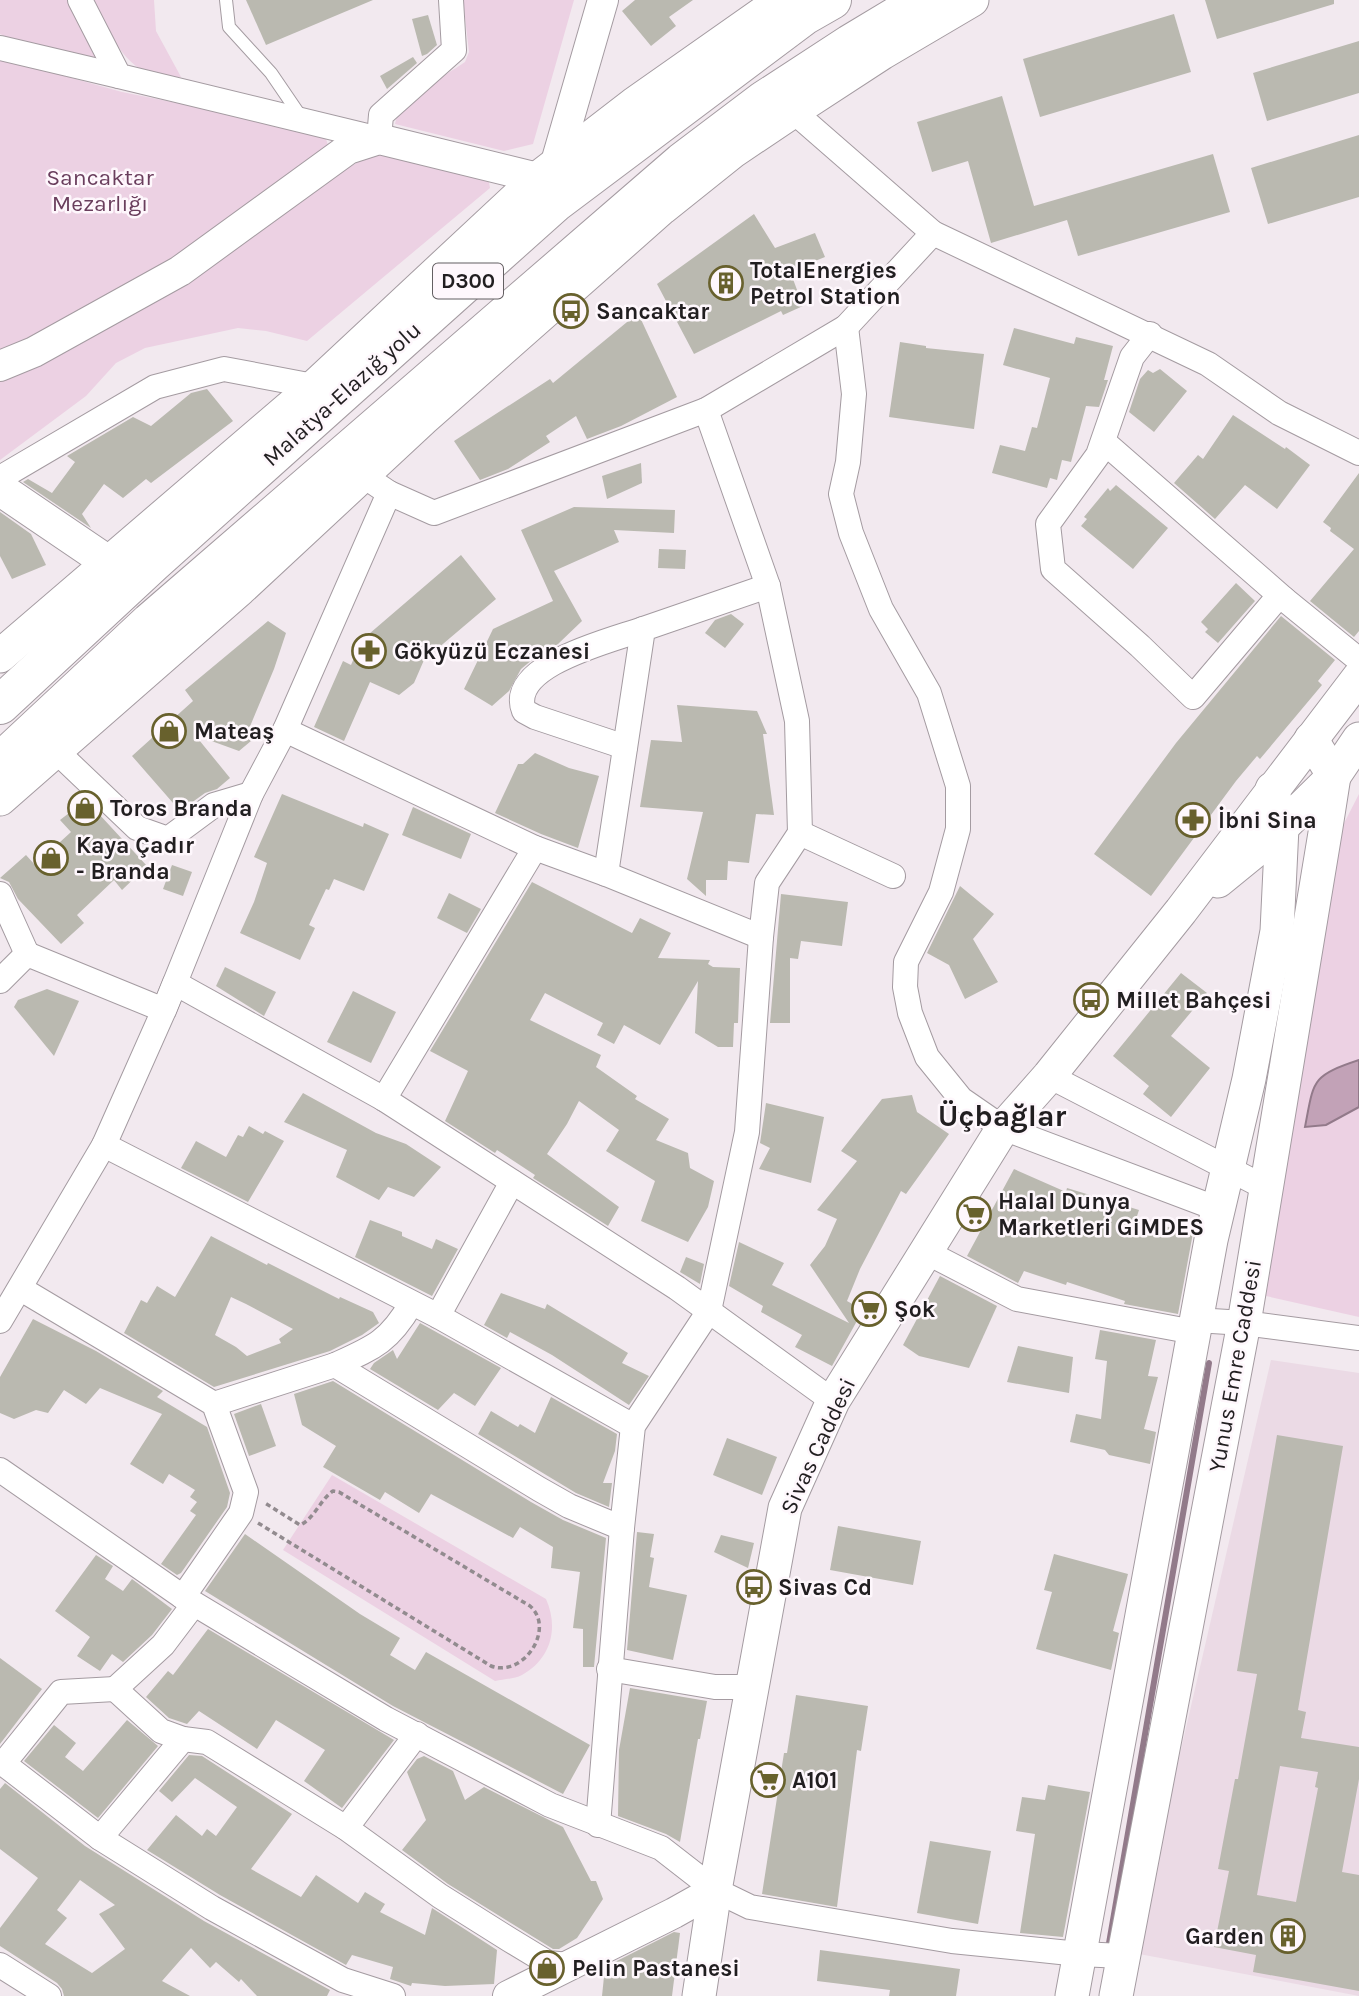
<svg xmlns="http://www.w3.org/2000/svg" width="1359" height="1996" viewBox="0 0 1359 1996" font-family="Karla,sans-serif">
<rect width="100%" height="100%" fill="#f2e9ef"/>
<polygon fill="#ebdae5" points="1271,1360 1359,1373 1359,1996 1134,1953"/>
<g fill="#ecd1e3">
<polygon points="0,0 68,0 103,65 27,46 0,34"/>
<path d="M94 0H154L156 31 181 77C174 77 166 77 159 76 123 70 108 29 94 0Z"/>
<path d="M463 0H574L533 144 504 151 395 124C399 100 445 76 465 62L469 52Z"/>
<polygon points="0,58 122,92 317,131 325,136 329,148 179,259 0,359"/>
<polygon points="378,150 488,177 490,188 307,341 266,331 238,328 145,348 116,363 86,396 0,460 0,378"/>
<polygon points="1359,794 1359,1317 1266,1296 1338,835"/>
<path d="M332 1475 546 1599C559 1628 551 1659 522 1675 514 1679 504 1679 495 1681L283 1550Z"/>
</g>
<path fill="#c2a2b7" stroke="#927a8a" stroke-width="2" d="M1359 1060V1107L1326 1125 1305 1127C1314 1080 1311 1076 1359 1060Z"/>
<g fill="none" stroke-linecap="round" stroke-linejoin="round">
<polyline stroke="#927a8a" stroke-width="6" points="1108,1949 1209,1363"/>
</g>
<g fill="#bab9b0" fill-rule="evenodd">
<polygon points="246,0 373,0 266,45"/>
<polygon points="635,0 693,0 669,17 676,26 651,46 622,11"/>
<polygon points="1205,0 1334,0 1334,4 1217,39"/>
<polygon points="1174,14 1191,72 1040,117 1023,59"/>
<polygon points="428,15 437,45 427,54 422,56 412,19"/>
<polygon points="1359,41 1359,93 1267,121 1253,73"/>
<polygon points="413,57 417,63 387,89 380,76"/>
<polygon points="1002,96 1034,206 1213,154 1230,212 1078,256 1067,220 991,243 968,161 932,172 917,122"/>
<polygon points="1359,135 1359,197 1268,224 1251,168"/>
<polygon points="754,214 775,248 815,233 825,257 790,271 803,306 783,315 781,311 694,354 657,284"/>
<polygon points="638,313 677,397 621,426 587,439 576,416 546,436 550,442 508,469 480,480 454,441 550,379 553,383"/>
<polygon points="1014,328 1074,344 1076,337 1113,346 1104,380 1108,380 1099,407 1086,406 1071,462 1062,460 1057,480 1050,478 1047,488 992,473 1000,445 1025,451 1032,427 1037,428 1050,378 1003,365"/>
<polygon points="900,342 926,346 926,348 984,354 974,429 889,417"/>
<polygon points="1160,369 1187,391 1154,432 1129,412 1140,379 1148,370 1153,373"/>
<polygon points="207,389 233,421 151,483 146,479 123,498 104,484 82,514 91,528 23,482 28,479 52,493 75,462 67,456 133,417 151,426 191,393"/>
<polygon points="1233,415 1285,449 1286,447 1310,465 1277,509 1245,485 1215,519 1174,483 1198,455 1203,459"/>
<polygon points="641,463 642,483 607,499 602,476"/>
<polygon points="1359,473 1359,631 1354,637 1310,601 1354,549 1330,531 1331,528 1323,522"/>
<polygon points="1116,485 1168,528 1133,569 1081,526 1087,519 1084,517 1108,488 1110,491"/>
<polygon points="574,507 675,510 674,533 614,530 619,542 554,571 582,621 558,644 538,655 521,669 509,691 492,706 464,689 493,629 553,601 521,530"/>
<polygon points="0,512 31,534 46,565 12,579 0,556"/>
<polygon points="659,549 686,550 685,569 658,568"/>
<polygon points="461,555 496,599 424,660 414,683 399,695 370,682 344,741 314,727 343,661 351,665 362,640"/>
<polygon points="1236,583 1255,601 1218,643 1205,632 1208,629 1201,622"/>
<polygon points="731,614 744,624 725,648 705,633 715,620"/>
<polygon points="1281,616 1335,660 1318,681 1322,685 1260,759 1257,756 1236,781 1151,896 1094,854 1176,743"/>
<polygon points="268,621 286,633 274,669 246,736 251,741 239,751 195,735 230,778 217,789 205,793 180,811 132,756 193,701 185,690"/>
<polygon points="677,705 757,711 767,734 763,734 774,815 756,814 749,863 728,861 727,880 706,880 706,896 687,879 703,812 640,807 651,740 682,742"/>
<polygon points="535,753 569,768 599,776 578,848 541,834 495,813 518,764 523,764"/>
<polygon points="282,794 363,827 364,823 389,834 364,891 334,879 329,890 326,889 309,925 315,928 300,960 240,933 254,902 267,863 254,857"/>
<polygon points="86,800 147,866 122,890 114,880 77,915 84,923 61,944 18,899 9,882 0,878 26,855 35,865 71,832 60,820"/>
<polygon points="413,807 471,834 461,859 402,835"/>
<polygon points="172,865 192,872 183,896 163,889"/>
<polygon points="532,882 632,933 640,918 671,933 658,958 710,960 708,964 713,967 740,968 738,1023 734,1023 733,1047 718,1047 695,1033 698,981 660,1045 624,1025 614,1044 597,1035 603,1023 545,993 530,1020 601,1055 596,1067 637,1096 635,1099 669,1119 656,1140 688,1153 690,1168 714,1181 708,1207 688,1242 641,1221 655,1181 606,1151 619,1130 579,1101 567,1124 547,1154 619,1207 608,1226 533,1178 535,1175 497,1150 495,1153 445,1121 468,1071 430,1051"/>
<polygon points="960,886 994,914 973,939 998,982 965,999 949,965 927,953"/>
<polygon points="449,893 481,909 467,933 437,918"/>
<polygon points="781,894 848,902 842,946 801,941 798,959 790,958 790,1023 770,1023"/>
<polygon points="225,967 276,992 264,1016 216,986"/>
<polygon points="1181,973 1207,993 1171,1036 1210,1068 1171,1117 1143,1094 1149,1086 1113,1056"/>
<polygon points="47,989 79,1001 54,1056 14,1007 18,1000"/>
<polygon points="353,991 396,1012 371,1063 327,1042"/>
<polygon points="303,1093 376,1133 406,1144 441,1167 414,1197 388,1187 379,1200 336,1177 347,1150 284,1122"/>
<polygon points="912,1095 917,1112 949,1134 906,1194 901,1191 860,1269 847,1301 863,1310 832,1366 795,1347 802,1335 761,1312 763,1306 729,1286 739,1242 784,1263 772,1285 849,1323 810,1265 825,1246 837,1219 817,1210 857,1161 841,1151 882,1099"/>
<polygon points="766,1103 824,1117 811,1183 759,1169 770,1148 760,1143"/>
<polygon points="249,1126 263,1134 265,1131 284,1141 248,1202 181,1168 196,1141 226,1157 238,1135 243,1137"/>
<polygon points="1014,1169 1066,1192 1067,1188 1139,1210 1136,1219 1193,1233 1178,1314 1124,1304 1125,1301 1067,1282 1066,1285 1024,1271 1018,1283 967,1256"/>
<polygon points="370,1220 402,1232 402,1236 432,1249 436,1239 458,1249 432,1296 355,1257"/>
<path d="M211 1236 267 1265 268 1263 339 1299 340 1297 373 1312 379 1323 362 1335 330 1351 214 1387 124 1333 141 1300 147 1303 157 1286 175 1297ZM231 1297 246 1304 293 1329 279 1339 281 1343 247 1356 236 1347 215 1335Z"/>
<polygon points="686,1257 704,1264 700,1284 680,1272"/>
<polygon points="940,1276 997,1306 969,1368 919,1356 903,1345"/>
<polygon points="501,1293 545,1309 547,1304 628,1353 622,1363 649,1376 629,1405 552,1355 510,1332 507,1338 484,1325"/>
<polygon points="33,1319 96,1351 163,1391 157,1397 207,1427 230,1493 227,1507 181,1573 177,1575 161,1564 196,1515 190,1511 197,1502 190,1497 195,1490 169,1474 163,1484 130,1464 162,1414 100,1388 86,1404 64,1390 48,1413 36,1410 14,1419 0,1413 0,1377"/>
<polygon points="420,1323 501,1368 475,1406 454,1393 438,1410 370,1369 374,1363 393,1350 397,1359"/>
<polygon points="1100,1330 1156,1340 1148,1376 1158,1377 1144,1429 1156,1432 1150,1464 1109,1455 1105,1450 1070,1442 1076,1414 1101,1419 1107,1361 1095,1359"/>
<polygon points="1018,1346 1073,1357 1069,1393 1007,1382"/>
<polygon points="333,1381 531,1502 563,1520 606,1538 594,1667 583,1667 583,1629 573,1628 580,1572 551,1568 553,1547 520,1527 513,1538 431,1494 419,1513 385,1492 380,1500 323,1467 336,1446 302,1425 294,1394"/>
<polygon points="551,1397 617,1434 615,1451 603,1483 612,1483 609,1507 576,1493 478,1434 491,1411 518,1427 520,1424 535,1433"/>
<polygon points="261,1404 276,1446 249,1456 234,1414"/>
<path d="M1277 1435 1343 1446 1298 1710 1306 1712 1301 1738 1359 1747V1779L1342 1872 1359 1875V1991L1253 1972 1256 1955 1214 1947 1229 1871 1218 1869 1235 1779H1238L1257 1674 1237 1671ZM1280 1766 1318 1772 1315 1787 1318 1788 1296 1902 1257 1895Z"/>
<polygon points="727,1438 777,1457 762,1495 713,1475"/>
<polygon points="838,1526 921,1541 913,1585 830,1570"/>
<polygon points="637,1532 654,1534 650,1557 654,1558 649,1587 687,1595 673,1660 627,1650"/>
<polygon points="245,1534 360,1614 400,1638 390,1655 415,1670 426,1652 590,1745 563,1794 393,1706 205,1591"/>
<polygon points="721,1535 754,1543 748,1568 714,1552"/>
<polygon points="1054,1554 1128,1574 1113,1631 1119,1633 1111,1670 1036,1649 1052,1592 1044,1590"/>
<polygon points="96,1555 113,1566 105,1579 123,1591 132,1579 172,1609 152,1635 123,1662 112,1654 100,1671 77,1656 90,1637 55,1611"/>
<polygon points="208,1629 394,1740 342,1808 304,1781 325,1750 276,1720 257,1749 199,1711 187,1724 169,1718 146,1697 168,1671 173,1675"/>
<polygon points="0,1658 42,1689 0,1744"/>
<polygon points="630,1688 707,1701 700,1739 698,1739 680,1842 666,1834 618,1816 619,1750"/>
<polygon points="796,1695 868,1706 861,1751 857,1750 837,1907 762,1894 784,1753 787,1753"/>
<polygon points="127,1720 158,1746 98,1818 24,1761 54,1725 76,1743 65,1757 83,1771"/>
<polygon points="189,1755 202,1756 292,1814 251,1869 301,1897 316,1875 358,1903 365,1892 385,1904 380,1912 425,1935 432,1908 497,1950 494,1984 445,1986 412,1983 411,1986 390,1979 393,1967 352,1955 346,1965 220,1895 147,1850 176,1815 202,1836 207,1829 216,1836 237,1807 195,1778 172,1802 159,1791"/>
<polygon points="424,1756 453,1771 465,1800 484,1787 563,1827 591,1881 596,1881 603,1899 577,1938 559,1949 553,1949 448,1884 402,1850 426,1820 407,1772 417,1759"/>
<path d="M5 1783 85 1846 204 1921 330 1990 327 1996H257L241 1979 239 1982 216 1962 210 1968 191 1948 162 1981 190 1996H64L62 1989 57 1983 0 1946V1928L38 1878 0 1849V1789ZM80 1880 115 1905 99 1914 125 1949 92 1973 45 1944 67 1918 57 1910Z"/>
<polygon points="1048,1785 1090,1792 1063,1937 1020,1933 1035,1834 1016,1831 1022,1797 1045,1800"/>
<polygon points="930,1841 991,1851 978,1924 917,1913"/>
<polygon points="674,1932 680,1933 672,1996 602,1996 605,1967"/>
<polygon points="820,1950 960,1969 956,1996 889,1996 890,1990 817,1981"/>
</g>
<g fill="none" stroke-linecap="round" stroke-linejoin="round">
<g stroke="#a49ba1" stroke-width="14">
<polyline id="service" points="226,0 229,27 271,73 301,117"/>
</g>
<g stroke="#a49ba1" stroke-width="26">
<g id="minor">
<polyline points="80,0 119,76 379,139 381,115 454,50 451,0"/>
<polyline points="0,48 119,76"/>
<polyline points="793,111 933,233 1208,364 1279,413 1359,453"/>
<polyline points="846,327 854,394 848,462 841,494 851,533 881,609 929,693 958,786 958,829 941,892 906,962 905,987 910,1013 927,1057 961,1099 1003,1128 1218,1209"/>
<polyline points="1150,334 1132,357 1098,455 1048,524 1053,569 1140,646 1193,697 1278,597 1284,599 1359,660"/>
<polyline points="1104,442 1284,599"/>
<polyline points="0,478 155,387 224,369 324,388"/>
<polyline points="389,493 434,513 706,410 846,327 933,233"/>
<polyline points="285,730 535,848 606,874 761,937"/>
<path d="M625 747 535 717 524 711C506 665 613 640 643 629"/>
<polyline points="55,750 137,828 168,839 214,805 251,794"/>
<polyline points="800,833 893,876"/>
<polyline points="606,874 643,629 768,586"/>
<polyline points="0,894 27,954"/>
<polyline points="0,981 27,954 164,1010 175,983 384,1099 677,1288 833,1401"/>
<polyline points="1049,1076 1266,1188"/>
<polyline points="384,1099 535,848"/>
<polyline points="104,1145 438,1316 633,1426"/>
<polyline points="926,1252 1017,1299 1194,1332"/>
<polyline points="21,1289 214,1404 246,1492 241,1513 183,1597"/>
<polyline points="438,1316 512,1182"/>
<polyline points="1196,1320 1244,1323 1359,1338"/>
<polyline points="0,1321 104,1145 164,1010 251,794 285,730 389,493 364,476"/>
<path d="M335 1365C373 1348 389 1342 411 1304"/>
<polyline points="214,1404 335,1365 539,1489 569,1506 622,1528 633,1426 709,1311 747,1132 761,937 767,883 800,833 797,721 768,586 706,410"/>
<polyline points="0,1470 183,1597 386,1719 550,1805 661,1848 715,1890 750,1907 952,1941 1079,1954 1123,1956"/>
<polyline points="194,1604 163,1645 115,1689 161,1731 183,1739 207,1742 346,1828 440,1896 510,1940 548,1963 568,1965"/>
<polyline points="609,1669 715,1687 753,1687"/>
<polyline points="0,1761 100,1838 212,1908 343,1980 393,1996"/>
<polyline points="3,1764 61,1692 115,1689"/>
<polyline points="598,1825 622,1528"/>
<polyline points="346,1828 417,1734"/>
<polyline points="100,1838 183,1739"/>
<polyline points="0,1965 49,1996"/>
</g>
</g>
<g stroke="#a49ba1" stroke-width="32">
<g id="tertiary">
<polyline points="555,166 603,0"/>
<polyline points="0,366 34,352 180,271 348,149 379,139 538,178"/>
<polyline points="508,1996 674,1913 715,1890"/>
</g>
</g>
<g stroke="#a49ba1" stroke-width="35">
<g id="secondary">
<polyline points="0,489 109,563"/>
<polyline points="0,656 315,386 538,178 634,104 782,0"/>
<polyline points="0,799 240,589 423,419 662,208 732,152 793,111 882,53 972,0"/>
<polyline points="1218,881 1272,837 1334,776 1359,739"/>
<polyline points="699,1996 715,1890 785,1508 833,1401 1003,1128 1049,1076 1181,911 1359,677"/>
<polyline points="1072,1996 1211,1240 1249,1079 1277,931 1282,827 1272,789"/>
<polyline points="1116,1996 1244,1323 1326,827 1334,776 1311,739"/>
</g>
</g>
<g stroke="#a49ba1" stroke-width="40">
<g id="trunk">
<polyline points="0,705 153,563 555,203 804,16 832,0"/>
<polyline points="0,762 150,622 682,162 764,100 850,44 923,0"/>
</g>
</g>
<path stroke="#928b8f" stroke-width="3.5" stroke-dasharray="5 3.5" stroke-linecap="butt" d="M258 1523 491 1666C523 1678 556 1629 530 1606L339 1492 333 1491C320 1500 314 1519 300 1525L265 1503"/>
<use href="#service" stroke="#fff" stroke-width="12"/>
<use href="#minor" stroke="#fff" stroke-width="24"/>
<use href="#tertiary" stroke="#fff" stroke-width="30"/>
<use href="#secondary" stroke="#fff" stroke-width="33"/>
<use href="#trunk" stroke="#fff" stroke-width="38"/>
</g>
<defs>
<g id="building-ring" transform="scale(1.75)"><circle r="9.5" fill="#fef7fc" stroke="#68612d" stroke-width="1.5"/><path d="M-4-6H4V6H1V3H-1V6H-4ZM-2.5-4.3h1.7v1.8h-1.7ZM.8-4.3h1.7v1.8H.8ZM-2.5-1h1.7V.8h-1.7ZM.8-1h1.7V.8H.8Z" fill="#68612d"/></g>
<g id="bus-ring" transform="scale(1.75)"><circle r="9.5" fill="#fef7fc" stroke="#68612d" stroke-width="1.5"/><path d="M-5-6H5V4H4V6H2V4H-2V6H-4V4H-5ZM-3.5-4V0h7V-4ZM-3.5 1.2v1.5H-2V1.2ZM2 1.2v1.5H3.5V1.2Z" fill="#68612d"/></g>
<g id="pharmacy-ring" transform="scale(1.75)"><circle r="9.5" fill="#fef7fc" stroke="#68612d" stroke-width="1.5"/><path d="M-2-6h4v4h4v4h-4v4h-4v-4h-4v-4h4Z" fill="#68612d"/></g>
<g id="shop-ring" transform="scale(1.75)"><circle r="9.5" fill="#fef7fc" stroke="#68612d" stroke-width="1.5"/><path d="M-5-2.5h2.3a2.7 3.5 0 0 1 5.4 0H5L5.5 6h-11ZM-1.5-2.5h3a1.5 2.3 0 0 0-3 0Z" fill="#68612d"/></g>
<g id="supermarket-ring" transform="scale(1.75)"><circle r="9.5" fill="#fef7fc" stroke="#68612d" stroke-width="1.5"/><path d="M-6-5.5h2.5l.6 2H6L4.5 2H-2.5L-4.4-4H-6ZM-1.5 3.2a1.3 1.3 0 1 0 .1 0ZM3 3.2a1.3 1.3 0 1 0 .1 0Z" fill="#68612d"/></g>
</defs>
<g fill-rule="evenodd">
<use href="#building-ring" x="726" y="283"/>
<use href="#bus-ring" x="571" y="311"/>
<use href="#pharmacy-ring" x="369" y="651"/>
<use href="#shop-ring" x="169" y="731"/>
<use href="#shop-ring" x="85" y="808"/>
<use href="#pharmacy-ring" x="1193" y="820"/>
<use href="#shop-ring" x="51" y="858"/>
<use href="#bus-ring" x="1091" y="1000"/>
<use href="#supermarket-ring" x="974" y="1214"/>
<use href="#supermarket-ring" x="869" y="1309"/>
<use href="#bus-ring" x="754" y="1587"/>
<use href="#supermarket-ring" x="768" y="1780"/>
<use href="#building-ring" x="1288" y="1936"/>
<use href="#shop-ring" x="547" y="1968"/>
</g>
<g text-anchor="middle" dominant-baseline="central" stroke-width="5" stroke-linejoin="round" paint-order="stroke">
<rect fill="#fef7fc" stroke="#635f62" stroke-width="2" x="433" y="263.5" width="70" height="35" rx="5"/>
<g font-size="21" font-weight="bold" fill="#211e20">
<text x="468" y="281">D300</text>
</g>
<g font-size="23" fill="#6a3e5d" stroke="#fef7fc">
<text x="100" y="177">Sancaktar<tspan x="100" dy="26">Mezarlığı</tspan></text>
</g>
<g font-size="23" font-weight="bold" fill="#211e20" stroke="#fef7fc" text-anchor="start">
<text x="750" y="270">TotalEnergies<tspan x="750" dy="26">Petrol Station</tspan></text>
<text x="596" y="311">Sancaktar</text>
<text x="394" y="651">Gökyüzü Eczanesi</text>
<text x="194" y="731">Mateaş</text>
<text x="110" y="808">Toros Branda</text>
<text x="1218" y="820">İbni Sina</text>
<text x="76" y="845">Kaya Çadır<tspan x="76" dy="26">- Branda</tspan></text>
<text x="1116" y="1000">Millet Bahçesi</text>
<text x="998" y="1201">Halal Dunya<tspan x="998" dy="26">Marketleri GiMDES</tspan></text>
<text x="894" y="1309">Şok</text>
<text x="778" y="1587">Sivas Cd</text>
<text x="792" y="1780">A101</text>
<text x="1264" y="1936" text-anchor="end">Garden</text>
<text x="572" y="1968">Pelin Pastanesi</text>
</g>
<g font-size="23" fill="#211e20" stroke="#fef7fc">
<text transform="translate(342 394) rotate(-42)">Malatya-Elazığ yolu</text>
<text transform="translate(1235 1366) rotate(-80)">Yunus Emre Caddesi</text>
<text transform="translate(818 1446) rotate(-65)">Sivas Caddesi</text>
</g>
<g font-size="30" font-weight="bold" fill="#211e20" stroke="#fef7fc">
<text x="1002" y="1116">Üçbağlar</text>
</g>
</g>
</svg>
